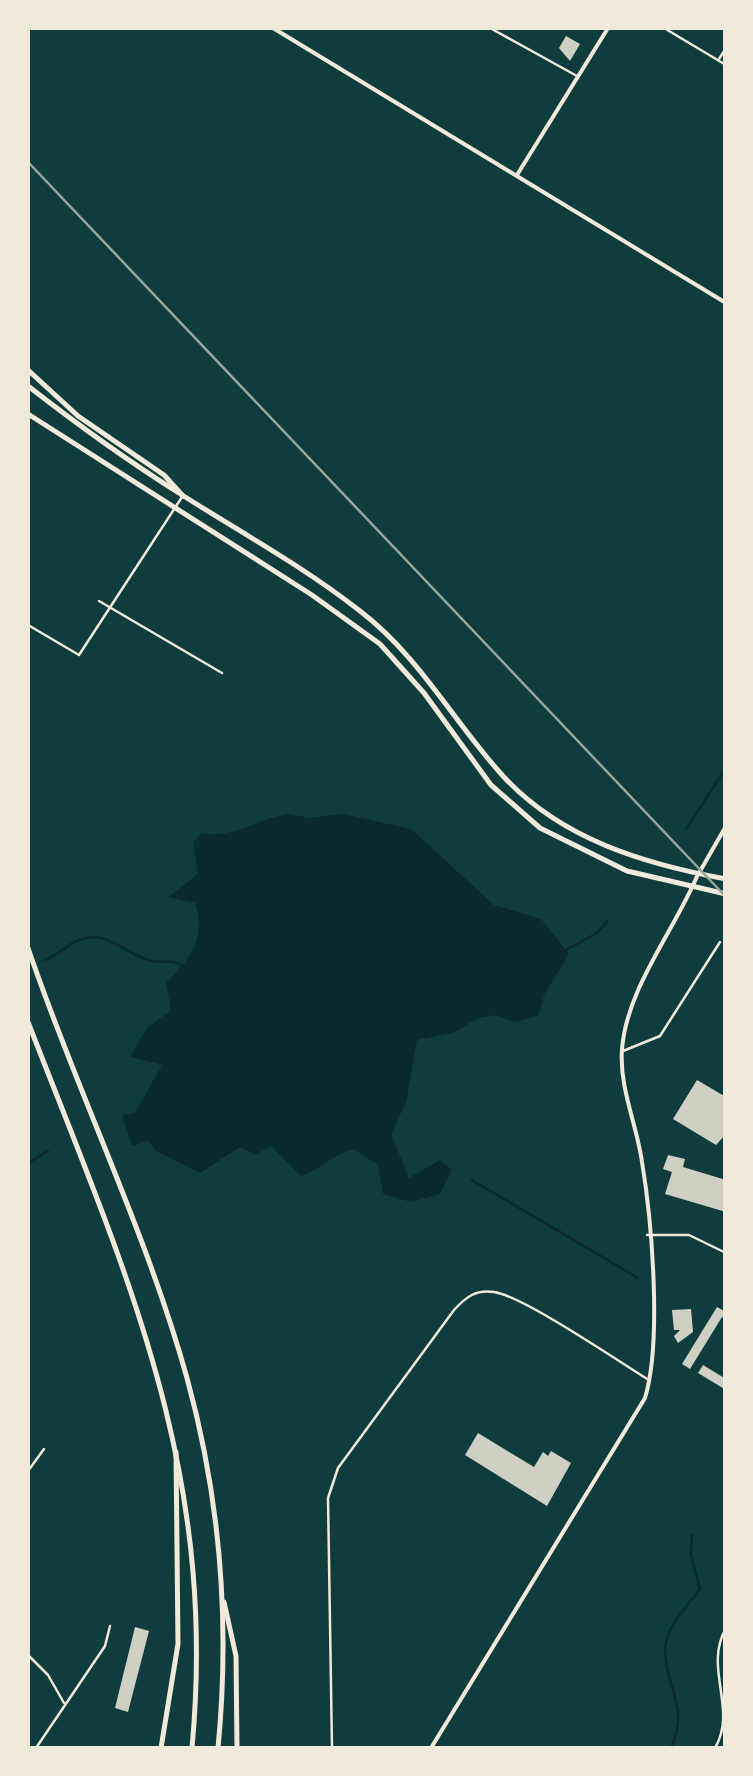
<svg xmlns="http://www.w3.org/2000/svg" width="753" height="1776" viewBox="0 0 753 1776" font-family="'Exo 2',sans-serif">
<rect width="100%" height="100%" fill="#0f3d3e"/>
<path fill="#0a2a2b" d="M288 814 310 818 343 814 411 829 494 905 541 919 569 954 544 995 538 1016 514 1022 496 1015 478 1018 453 1033 417 1040 406 1102 391 1134 409 1178 440 1160 452 1170 440 1194 411 1202 383 1194 378 1165 354 1149C333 1154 322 1169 301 1176L271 1146 255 1155 240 1147 200 1173 156 1151 149 1141 132 1146 122 1115 135 1113 162 1065 130 1057 147 1028 171 1010 166 983C190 959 207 938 195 903L168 897 198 874 193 842 202 833C233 839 257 819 288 814Z"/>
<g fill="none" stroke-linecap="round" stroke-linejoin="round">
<g stroke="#0a2a2b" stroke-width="2.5">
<polyline points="686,829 726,768"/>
<polyline points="566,950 597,933 608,920"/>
<path d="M45 960C58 955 67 945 79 940 108 928 127 957 153 961 164 963 172 959 183 966"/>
<polyline points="28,1163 48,1151"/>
<polyline points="472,1180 638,1278"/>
<path d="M671 1748C690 1705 665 1689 665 1649 665 1628 688 1605 700 1589L691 1555 692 1535"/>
</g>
</g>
<g fill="#cfcfc3">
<polygon points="566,36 580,44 570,61 559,48"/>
<polygon points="697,1080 726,1097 726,1134 716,1145 673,1119"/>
<polygon points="668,1155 685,1159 683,1167 726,1180 726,1212 665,1194 672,1172 663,1169"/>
<polygon points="717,1307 726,1312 726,1320 722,1317 690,1369 682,1364"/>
<polygon points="691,1309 693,1332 678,1343 674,1336 680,1330 674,1330 672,1310"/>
<polygon points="703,1365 726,1379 726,1390 698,1373"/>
<polygon points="478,1433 534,1467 543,1452 548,1456 551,1451 571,1463 547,1506 465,1455"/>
<polygon points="135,1627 149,1631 128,1712 115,1708"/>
</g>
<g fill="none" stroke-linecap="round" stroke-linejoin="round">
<g stroke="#f1e9da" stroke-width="2.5">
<polyline points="490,28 577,76"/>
<polyline points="664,28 726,65"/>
<polyline points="719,59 726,48"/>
<polyline points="99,601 222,673"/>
<polyline points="28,625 79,655 182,497"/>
<polyline points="623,1051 660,1036 720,942"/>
<polyline points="647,1235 689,1235 726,1253"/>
<polyline points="28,1471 44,1449"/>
<polyline points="28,1655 48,1675 64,1703"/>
<polyline points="36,1748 105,1646 110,1626"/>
<path d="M332 1748 328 1498 338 1468 454 1310C466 1297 476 1289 494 1292 523 1296 618 1361 649 1380"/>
<path d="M715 1748C738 1709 703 1668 726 1628"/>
</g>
<g stroke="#f1e9da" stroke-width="4">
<polyline points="273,28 726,303"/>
<polyline points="517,175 608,28"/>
<polyline points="699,873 726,826"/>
</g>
<path stroke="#f1e9da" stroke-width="4" d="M431 1748 645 1398C662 1342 652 1222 642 1162 637 1125 619 1088 622 1049 627 987 675 930 698 874"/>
<g stroke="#f1e9da" stroke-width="5">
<path d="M28 386C78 425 128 461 182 495 242 533 304 567 360 611 420 657 453 721 503 776 561 839 644 864 726 879"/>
<polyline points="28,414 312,595 380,644 424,693 491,785 540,828 627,871 726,894"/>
</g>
<g stroke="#f1e9da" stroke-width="5">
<polyline points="28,370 78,416 164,475 183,496"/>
<path d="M28 948C77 1092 146 1231 187 1378 220 1498 230 1625 218 1748"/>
<path d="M28 1022C126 1274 218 1469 192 1748"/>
<polyline points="224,1602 236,1656 237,1748"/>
<polyline points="161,1748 178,1644 176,1452"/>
</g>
<polyline stroke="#97a49c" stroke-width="2.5" points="28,162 726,897"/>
</g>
<rect width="753" height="1776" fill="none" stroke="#f1e9da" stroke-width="60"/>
</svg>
